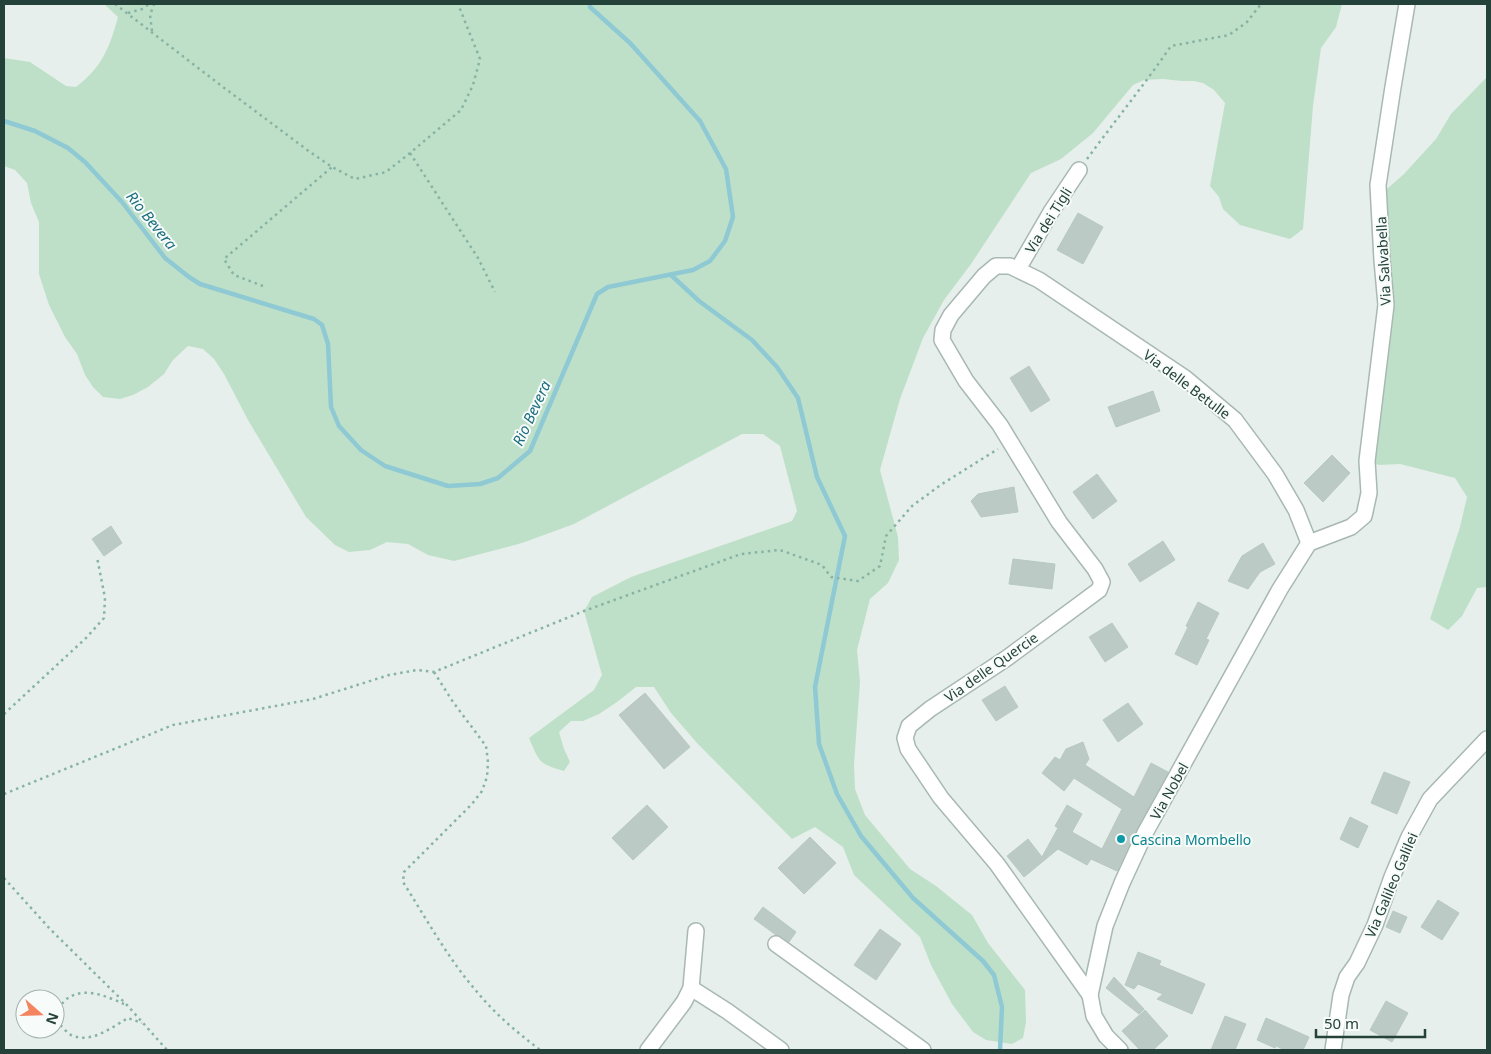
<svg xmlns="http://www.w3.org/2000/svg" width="1491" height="1054" viewBox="0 0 1491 1054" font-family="'Noto Sans',sans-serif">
<rect width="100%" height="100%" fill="#e6efeb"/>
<g fill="#bfe0c8">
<path d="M104 4H1342L1336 27 1321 48 1313 106 1303 229 1290 239 1240 225 1223 209 1219 197 1210 186 1225 103 1214 90 1203 83 1194 81H1182L1163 79 1144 80 1133 85 1093 133 1061 159 1031 173 971 264 944 300 923 338 900 399 880 470 898 537 899 560 888 583 870 599 857 650 860 682 854 765 855 789 865 815 910 869 936 886 972 915 988 943 1025 990 1026 1022 1023 1038 1012 1044 986 1040 973 1032 952 1004 931 965 920 937 854 875 843 847 815 827 792 839 697 743 671 713 654 687H636L617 702 599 714 583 721H571L559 732 564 749 570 762 564 771C539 764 539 762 529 738L594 690 602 675 584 611 592 597 631 577 792 521 797 511 780 446 763 434H742L574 524 522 543 454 561 428 555 408 544 387 542 370 550 349 552 335 545 306 517 248 420 224 374 214 359 203 349 188 346 173 360 164 374 148 387 133 395 120 399 103 397 93 387 85 375 77 354 65 337 49 305 39 274V222L31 203 27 183 15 170 4 166V58L30 62 66 86 76 87C102 67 109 49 118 17Z"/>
<polygon points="1487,77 1487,587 1477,588 1462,616 1448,630 1430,619 1460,527 1467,497 1455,478 1400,464 1379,465 1367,461 1380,357 1379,196 1404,174 1436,139 1451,114"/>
</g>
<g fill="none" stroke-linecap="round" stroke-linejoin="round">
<g stroke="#8ec9d4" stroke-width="4.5">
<polyline points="4,121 35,131 68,148 85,162 122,202 165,258 189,277 200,284 314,319 322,325 328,344 331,407 339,426 361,450 385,466 448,486 480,484 498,478 530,451 597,294 608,287 693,270 710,261 725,241 733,217 726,169 700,121 630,43 590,7 590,4"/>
<polyline points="671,275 699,301 752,340 777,367 798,398 817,477 845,536 815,687 819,744 837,794 861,836 913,898 983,961 994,975 1002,1007 1000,1050"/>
</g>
</g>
<g fill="#bbcac4" stroke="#b8c9c2">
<polygon points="1078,213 1103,227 1083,264 1057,250"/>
<polygon points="1029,366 1050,400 1031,412 1010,378"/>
<polygon points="1153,391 1160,411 1116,427 1108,407"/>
<polygon points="1332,455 1350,473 1323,502 1304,483"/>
<polygon points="1097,474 1117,501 1093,519 1073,492"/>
<polygon points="1014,487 1018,512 981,517 971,501 978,494"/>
<polygon points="111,526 122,543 104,556 92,539"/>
<polygon points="1163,541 1175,560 1140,582 1128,564"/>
<polygon points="1263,543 1275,564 1260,572 1248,589 1228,581 1242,556"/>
<polygon points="1013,559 1055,564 1052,589 1009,584"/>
<polygon points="1198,602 1219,613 1206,639 1209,640 1197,665 1175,654 1188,627 1186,626"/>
<polygon points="1112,623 1128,647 1105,662 1089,637"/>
<polygon points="1005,686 1018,707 996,721 982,700"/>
<polygon points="645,693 690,747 664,769 619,715"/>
<polygon points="1128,703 1143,724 1118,742 1103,720"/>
<polygon points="1083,742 1089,759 1085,765 1134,797 1151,763 1168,772 1137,829 1117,871 1091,859 1087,865 1058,849 1024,877 1007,856 1028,839 1042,857 1058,828 1055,826 1067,805 1082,814 1072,832 1102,849 1122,809 1074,778 1064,791 1042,773 1055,757 1060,760 1066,749"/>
<polygon points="1384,772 1410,782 1397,814 1371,803"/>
<polygon points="647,805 668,827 633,860 612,838"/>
<polygon points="1350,817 1368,826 1358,848 1340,839"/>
<polygon points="810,837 836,863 804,894 778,868"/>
<polygon points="1438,900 1459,913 1442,940 1421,927"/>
<polygon points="763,907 796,932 789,942 781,936 776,935 754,919"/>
<polygon points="1393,911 1407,917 1400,933 1386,927"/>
<polygon points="880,929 901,944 876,980 854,965"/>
<polygon points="1138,952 1161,961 1159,965 1205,984 1192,1014 1157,999 1163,994 1138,984 1134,989 1125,985"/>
<polygon points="1114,977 1144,1009 1139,1014 1106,988"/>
<polygon points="1386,1001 1408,1013 1392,1042 1370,1030"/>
<polygon points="1145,1010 1168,1036 1153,1050 1140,1050 1122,1031"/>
<polygon points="1225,1016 1246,1024 1235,1050 1211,1050"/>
<polygon points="1266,1018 1309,1037 1303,1050 1285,1050 1276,1046 1275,1048 1257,1040"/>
</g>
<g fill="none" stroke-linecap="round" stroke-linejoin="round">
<g stroke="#a8b8b2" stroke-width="18">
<g id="minor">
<polyline points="1018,269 1051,212 1079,170"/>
<polyline points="1309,543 1351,527 1364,516 1369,493 1367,461 1386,305 1382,260 1378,185 1393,87 1407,4"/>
<polyline points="776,944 923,1050"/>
<polyline points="691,988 727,1011 781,1050"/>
<polyline points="1090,995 997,864 941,798 908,749 905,738 909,726 930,709 1007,658 1099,590 1102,582 1095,569 1059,522 1000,425 966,381 942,340 943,330 951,315 984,276 996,266 1010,266 1039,280 1185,378 1235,420 1275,474 1296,510 1309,543"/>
<polyline points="648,1050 684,1002 691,988 696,931"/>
<polyline points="1120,1050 1106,1036 1094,1016 1090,995 1105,926 1122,883 1145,833 1280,589 1309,543"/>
<polyline points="1333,1050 1341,995 1347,977 1357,963 1375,925 1392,877 1409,837 1430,799 1487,739"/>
</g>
</g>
<g stroke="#86b3a5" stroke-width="2.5" stroke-dasharray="2.5 4" stroke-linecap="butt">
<polyline points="115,4 219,84 310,152 332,167 355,179 386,172 410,153 461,110 473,85 480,59 458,4"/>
<polyline points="128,13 142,9 149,4"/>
<polyline points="152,31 150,15 154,4"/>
<polyline points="410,153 478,258 495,292"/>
<path d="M1087 159C1115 121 1144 85 1171 46L1229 35 1247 22 1261 4"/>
<polyline points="263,286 234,275 224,259 332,167"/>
<path d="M434 672 453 702 486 746 488 762 487 777 482 791 472 804 404 872 403 882C427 920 449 960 478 993 496 1015 518 1033 540 1050"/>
<polyline points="4,714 86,638 104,618 105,598 97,557"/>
<polyline points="4,794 173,725 313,699 389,675 417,670 434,672 584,611 741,554 780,550 822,565 831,577 858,581 880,566 886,536 912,506 942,484 998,449"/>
<polyline points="4,878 50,929 127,1005 167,1050"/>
<path d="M124 1004C106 996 82 985 64 1001 62 1004 59 1008 57 1011L59 1024C63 1027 67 1033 71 1035 91 1044 111 1028 128 1018L142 1023"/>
</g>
<use href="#minor" stroke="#fff" stroke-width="15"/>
</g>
<circle fill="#0f9aa8" stroke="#f7fbf9" stroke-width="2" cx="1121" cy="839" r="5"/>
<g text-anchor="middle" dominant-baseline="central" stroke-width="4" stroke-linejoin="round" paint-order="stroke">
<g font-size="14" fill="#24423a" stroke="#f7fbf9">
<text transform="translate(1048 220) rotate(-58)">Via dei Tigli</text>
<text transform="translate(1383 261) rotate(-93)">Via Salvabella</text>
<text transform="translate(1187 384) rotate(37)">Via delle Betulle</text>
<text transform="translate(991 667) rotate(-35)">Via delle Quercie</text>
<text transform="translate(1169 791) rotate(-61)">Via Nobel</text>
<text transform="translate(1391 885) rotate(-67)">Via Galileo Galilei</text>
</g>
<g font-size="14" fill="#0d838f" stroke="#f7fbf9" text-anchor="start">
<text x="1131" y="839">Cascina Mombello</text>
</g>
<g font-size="15" font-style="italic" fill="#1c6f80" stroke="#f7fbf9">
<text transform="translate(152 220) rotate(51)">Rio Bevera</text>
<text transform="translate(531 413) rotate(-65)">Rio Bevera</text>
</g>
</g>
<rect width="1491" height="1054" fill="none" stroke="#24423a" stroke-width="10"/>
<g transform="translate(40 1014) rotate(110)"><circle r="24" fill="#f7fbf9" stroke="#a3b1ad"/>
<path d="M0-4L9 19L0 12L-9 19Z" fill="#f4845f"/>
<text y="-8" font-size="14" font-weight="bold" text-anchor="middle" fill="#24423a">N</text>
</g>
<path d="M1316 1029v8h109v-8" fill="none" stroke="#24423a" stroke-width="2.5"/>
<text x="1324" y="1029" font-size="15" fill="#24423a" stroke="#f7fbf9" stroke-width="4" paint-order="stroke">50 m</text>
</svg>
